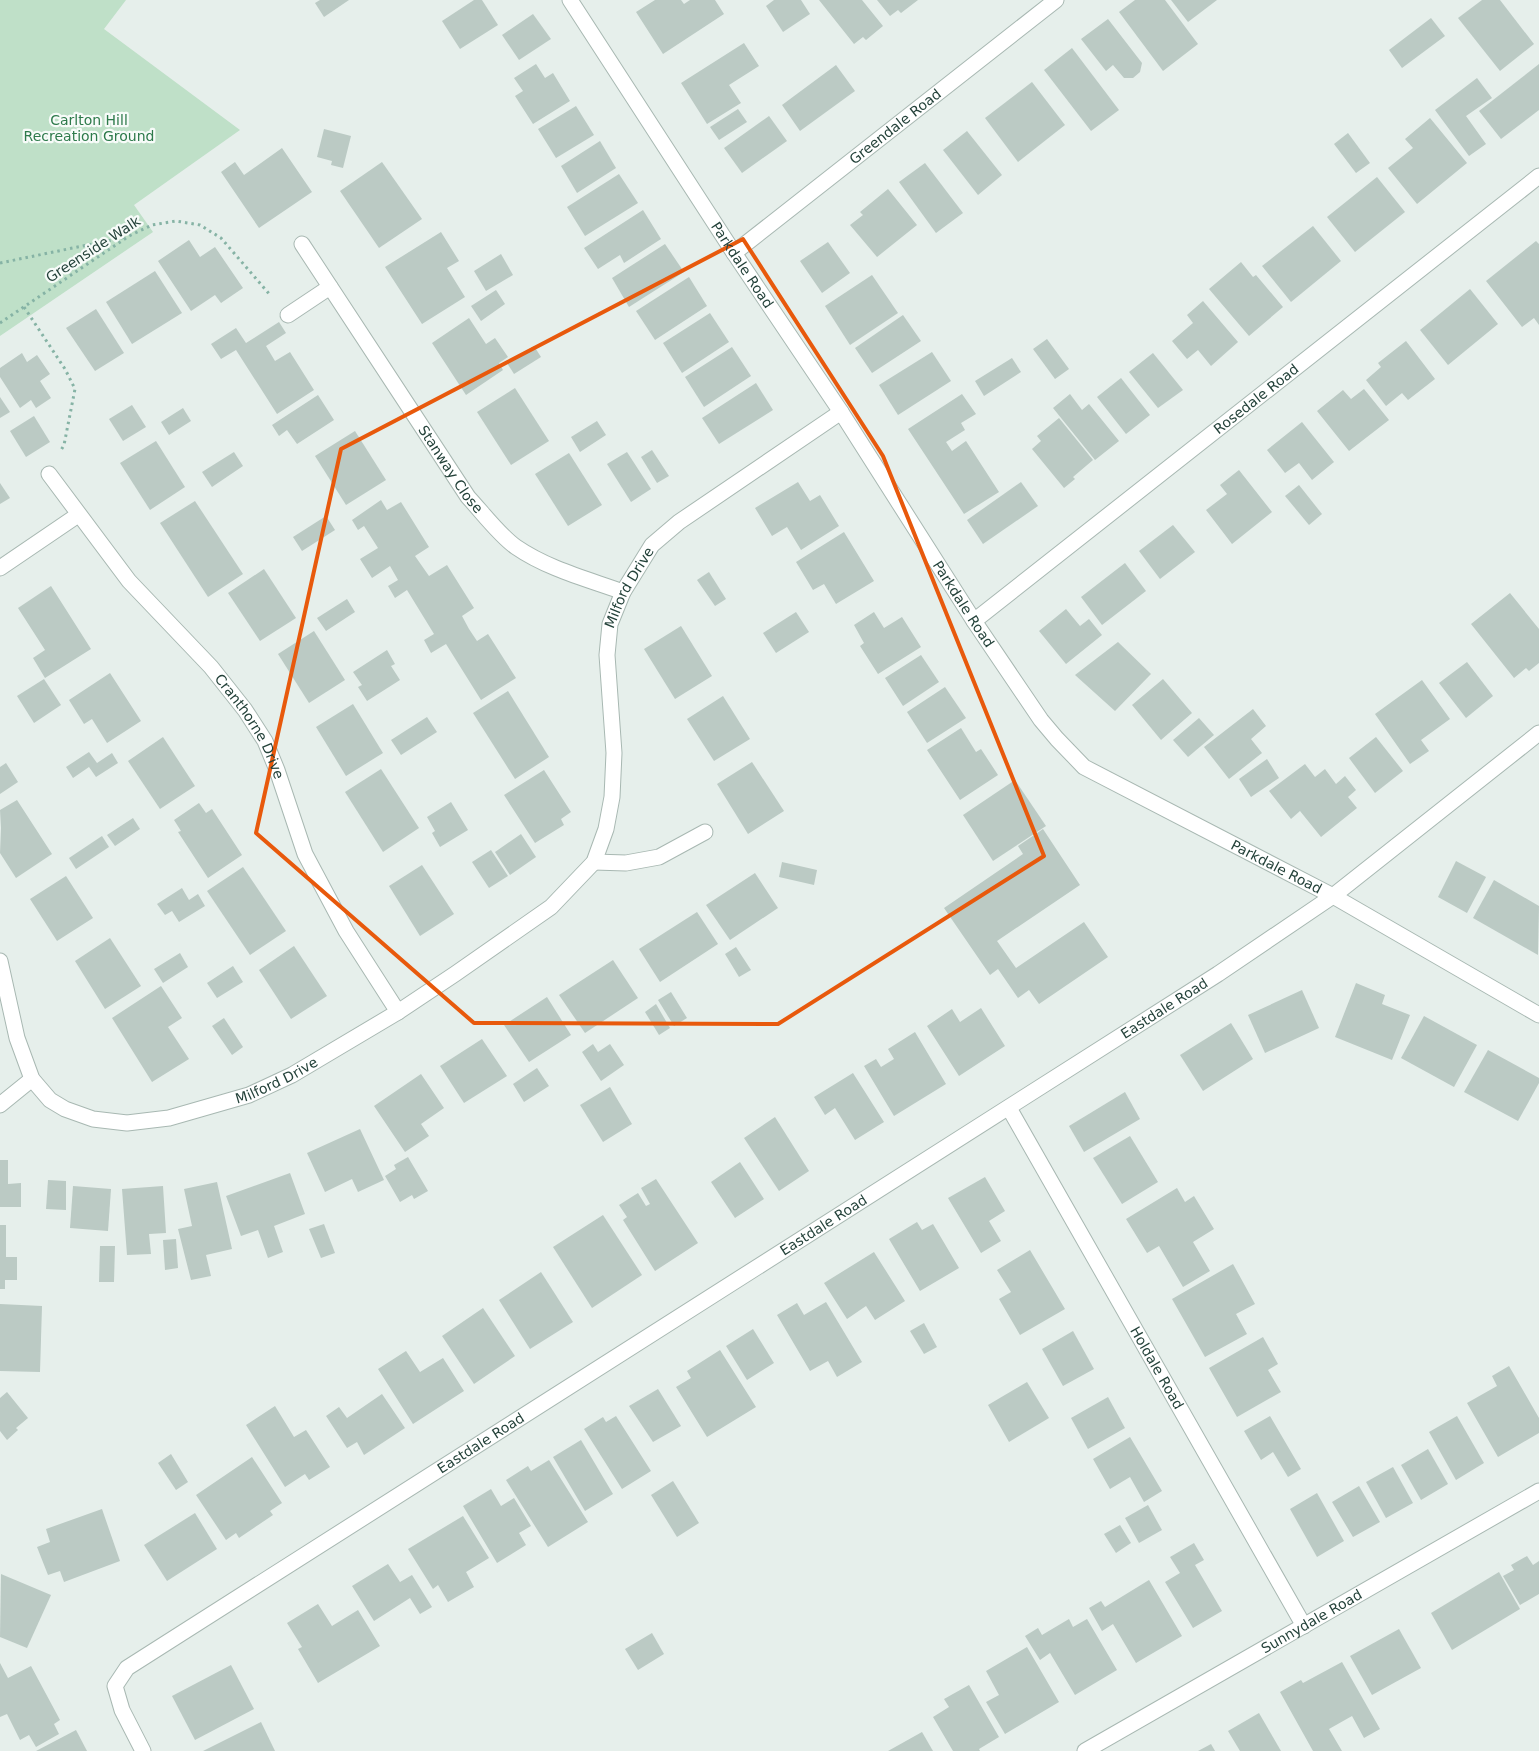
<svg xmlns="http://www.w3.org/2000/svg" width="1539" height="1751" viewBox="0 0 1539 1751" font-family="'DejaVu Sans',sans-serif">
<rect width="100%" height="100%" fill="#e6efeb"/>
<polygon fill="#bfe0c8" points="0,0 126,0 104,29 240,130 134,205 153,232 0,336"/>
<g fill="#bbcac4">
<polygon points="320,0 349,0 324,17 315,3"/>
<polygon points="474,0 482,0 498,25 460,49 442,21"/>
<polygon points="655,0 681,0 684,4 690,0 715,0 724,14 663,54 636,12"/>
<polygon points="774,0 801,0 810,14 783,32 766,6"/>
<polygon points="819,0 862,0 883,26 866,40 863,37 854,44"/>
<polygon points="877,0 918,0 901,13 898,10 890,16"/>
<polygon points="1135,0 1165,0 1198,44 1163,71 1119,12"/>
<polygon points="1171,0 1217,0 1188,22"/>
<polygon points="1482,0 1500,0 1534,44 1500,71 1458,18"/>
<polygon points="533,14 551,39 519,60 502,35"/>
<polygon points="1431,18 1445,36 1402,68 1389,50"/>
<polygon points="1108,19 1142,63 1140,72 1133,78 1124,78 1113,65 1106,71 1081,39"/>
<polygon points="744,43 759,66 729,85 741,103 707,124 681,83"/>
<polygon points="1072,48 1119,110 1091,131 1044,70"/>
<polygon points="536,64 545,78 553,73 570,101 533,124 515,96 523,91 514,78"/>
<polygon points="1539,64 1539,110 1501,139 1479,111"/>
<polygon points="836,65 855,91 800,131 782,105"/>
<polygon points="1477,78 1492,98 1466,116 1486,144 1469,156 1435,110"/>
<polygon points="1032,82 1065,125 1018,162 985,118"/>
<polygon points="576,106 594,135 556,158 538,129"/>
<polygon points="738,109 747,122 719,140 710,127"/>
<polygon points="769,116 787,141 742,173 724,148"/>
<polygon points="1430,118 1467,163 1417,204 1388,168 1413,148 1405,139"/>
<polygon points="324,129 351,136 343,168 331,165 332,161 317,157"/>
<polygon points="967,131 1002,175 978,195 943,150"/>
<polygon points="1348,133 1370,163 1356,173 1334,144"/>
<polygon points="600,141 616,168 577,193 561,166"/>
<polygon points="282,148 312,192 259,228 221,172 235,162 244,175"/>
<polygon points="382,162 422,219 379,248 340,191"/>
<polygon points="925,163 963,213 936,233 899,182"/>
<polygon points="619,174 638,203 585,236 567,207"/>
<polygon points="1377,177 1405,212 1355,252 1327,217"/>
<polygon points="888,189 917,225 877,257 850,225 863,215 860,212"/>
<polygon points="643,210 661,239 624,263 620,255 598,269 584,248"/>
<polygon points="1313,226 1341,261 1291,302 1262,266"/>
<polygon points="441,232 459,261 447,268 465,297 422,324 385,267"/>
<polygon points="189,240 200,257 215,247 243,288 221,303 215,295 191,311 158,261"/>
<polygon points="1536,241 1539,244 1539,325 1534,318 1522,327 1486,281"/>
<polygon points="828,242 850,273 822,293 800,261"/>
<polygon points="665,244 684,272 629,307 612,278"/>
<polygon points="501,254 513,275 486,291 474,271"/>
<polygon points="1241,262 1253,277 1256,275 1283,307 1249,336 1209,289"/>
<polygon points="155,271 182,313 132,344 106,302"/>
<polygon points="872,275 898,313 850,345 825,306"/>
<polygon points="689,277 707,306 655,340 636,311"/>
<polygon points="1470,289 1498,324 1448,365 1420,330"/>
<polygon points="496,290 505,304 481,321 471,306"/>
<polygon points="1203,301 1238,342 1211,366 1198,350 1187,359 1172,341 1193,323 1187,315"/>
<polygon points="96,309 124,353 95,371 66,328"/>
<polygon points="710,313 729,342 682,373 663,343"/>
<polygon points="903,315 921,341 872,373 855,348"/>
<polygon points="469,318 486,344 495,338 508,357 499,363 503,370 466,395 432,343"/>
<polygon points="279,322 286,333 266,346 275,361 290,352 314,390 277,414 236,350 221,359 211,344 236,328 246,343"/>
<polygon points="1047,339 1069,369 1055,379 1033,349"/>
<polygon points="1406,341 1435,379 1408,400 1402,393 1386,406 1366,380 1381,367 1378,363"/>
<polygon points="534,346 541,357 514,374 507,363"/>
<polygon points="732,347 751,376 704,407 685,377"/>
<polygon points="932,352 951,381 898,415 879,385"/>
<polygon points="22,353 27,362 37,355 50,374 40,381 51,398 36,408 31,400 20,408 0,377 0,368"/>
<polygon points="1153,353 1183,390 1158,408 1129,372"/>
<polygon points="1012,358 1021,372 984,396 975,381"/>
<polygon points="1121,378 1150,415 1126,434 1097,397"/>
<polygon points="756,383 773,410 719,444 702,418"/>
<polygon points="515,388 549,441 511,465 477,412"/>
<polygon points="1364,389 1389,420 1349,451 1317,411 1343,390 1351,399"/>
<polygon points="962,394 976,414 961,423 965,430 946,442 952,451 966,441 999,492 964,514 908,429"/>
<polygon points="1070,394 1082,410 1089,404 1119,441 1095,460 1053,408"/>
<polygon points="318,395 334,420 297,444 287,430 279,436 272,425"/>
<polygon points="0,397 10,412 0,418"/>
<polygon points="132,405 146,427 123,441 109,419"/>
<polygon points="183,408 191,421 169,435 161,422"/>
<polygon points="34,416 50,442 26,457 10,431"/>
<polygon points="1059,418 1093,460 1073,477 1075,479 1064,488 1032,449 1041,441 1037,436"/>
<polygon points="597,421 606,435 580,452 571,437"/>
<polygon points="1302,422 1334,462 1312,480 1299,463 1285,473 1267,450"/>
<polygon points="355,431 386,480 346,505 315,456"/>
<polygon points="156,441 185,487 150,510 120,463"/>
<polygon points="652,450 669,476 657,483 641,457"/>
<polygon points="234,452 243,466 212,487 202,472"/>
<polygon points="627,452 651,489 631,502 607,464"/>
<polygon points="569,453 602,505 568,526 535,474"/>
<polygon points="1239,470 1272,512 1232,544 1206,510 1227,494 1220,485"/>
<polygon points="798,482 810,501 820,495 839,526 801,550 787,527 772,536 755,508"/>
<polygon points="1021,482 1038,506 983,544 967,520"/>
<polygon points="0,483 10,498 0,504"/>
<polygon points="1299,485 1322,514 1309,525 1285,496"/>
<polygon points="381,500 387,510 401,502 429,547 415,556 429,576 447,565 474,608 462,616 469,629 477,641 488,634 516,678 481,700 446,644 431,653 424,640 434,634 407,590 395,598 388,586 398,580 390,566 372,578 360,559 378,548 364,526 358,530 352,520"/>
<polygon points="195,501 243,574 208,597 160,523"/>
<polygon points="326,516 335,530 302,551 293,537"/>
<polygon points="1173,525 1195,552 1160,579 1139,551"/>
<polygon points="844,532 874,581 836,604 824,584 813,590 796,562"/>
<polygon points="1125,563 1146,591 1102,625 1081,597"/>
<polygon points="264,569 296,618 260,641 228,593"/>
<polygon points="709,572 726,599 715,606 697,580"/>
<polygon points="51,586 91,649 45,678 33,658 45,650 18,608"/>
<polygon points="1510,593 1539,629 1539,663 1529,671 1526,668 1514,678 1471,624"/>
<polygon points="347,599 355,612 326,631 317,618"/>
<polygon points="1066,609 1080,626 1089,619 1102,635 1066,664 1039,631"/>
<polygon points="796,612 809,632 776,653 763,633"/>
<polygon points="874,612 884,628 902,617 921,647 878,674 860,646 864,643 854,625"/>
<polygon points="681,626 712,676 675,699 644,649"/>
<polygon points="314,631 345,680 309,703 278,654"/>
<polygon points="1118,642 1151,674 1115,711 1075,675"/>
<polygon points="387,650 395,664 391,666 400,680 367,701 358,687 362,685 353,672"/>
<polygon points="921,655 939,682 903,706 885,678"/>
<polygon points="1467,662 1493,696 1466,718 1439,683"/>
<polygon points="110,673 141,721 107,743 92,719 84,724 69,700"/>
<polygon points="44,679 61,705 34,723 17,696"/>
<polygon points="1163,679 1192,713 1161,740 1132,705"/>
<polygon points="1422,680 1450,719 1421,740 1429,751 1410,764 1375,714"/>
<polygon points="945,687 966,718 927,743 907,712"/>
<polygon points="508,691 549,757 515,779 473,713"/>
<polygon points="723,696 750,739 714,761 687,719"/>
<polygon points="353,704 383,753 346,776 316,727"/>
<polygon points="1253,709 1266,726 1251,739 1262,753 1229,779 1204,747"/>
<polygon points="427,717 437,732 401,755 391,740"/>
<polygon points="1199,718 1214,735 1188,757 1173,740"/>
<polygon points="961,728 976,752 981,749 998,775 960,800 927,750"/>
<polygon points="163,737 195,786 160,809 128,761"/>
<polygon points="1376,737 1403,771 1375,793 1349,758"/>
<polygon points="89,752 97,763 112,753 118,763 96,777 89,767 73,778 66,767"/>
<polygon points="1267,759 1279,778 1251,797 1239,779"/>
<polygon points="752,762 784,811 748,834 717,784"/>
<polygon points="6,763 18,782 0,794 0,767"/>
<polygon points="1305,764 1315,777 1325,769 1336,784 1345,776 1356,790 1348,797 1357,808 1321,837 1300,811 1291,819 1269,791"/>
<polygon points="381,769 419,828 383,852 345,792"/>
<polygon points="544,770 571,812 561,819 564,825 535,843 504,795"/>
<polygon points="1015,780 1046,826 993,861 963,815"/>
<polygon points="17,800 52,854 16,878 0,853 1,828 0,810"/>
<polygon points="451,802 468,830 440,847 432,833 435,831 427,817"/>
<polygon points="199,803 206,813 212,809 242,855 208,878 178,832 181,831 174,820"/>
<polygon points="133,818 140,829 115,846 107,835"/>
<polygon points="1043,829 1080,885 997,941 1016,968 1084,922 1108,957 1039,1004 1029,990 1018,998 998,969 990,975 944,908 1023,854 1018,846"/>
<polygon points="521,834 536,857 510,875 495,852"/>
<polygon points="102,836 109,847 76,869 69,858"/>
<polygon points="491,850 508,876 489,888 472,862"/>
<polygon points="1456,861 1486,877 1467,913 1438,897"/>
<polygon points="782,862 817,870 814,885 779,877"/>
<polygon points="422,865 454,914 420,936 389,886"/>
<polygon points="243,867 286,931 250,955 207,891"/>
<polygon points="755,873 778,908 730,940 706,905"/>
<polygon points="66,876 93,918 57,941 30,899"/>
<polygon points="1494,880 1539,906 1538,955 1473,918"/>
<polygon points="182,888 189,900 198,894 205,906 179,922 172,911 165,915 157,904"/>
<polygon points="697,912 718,944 660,982 639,949"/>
<polygon points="110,938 141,986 105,1009 75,961"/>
<polygon points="294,946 327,996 291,1019 259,970"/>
<polygon points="736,947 751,970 739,977 725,954"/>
<polygon points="180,953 188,967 163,983 154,969"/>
<polygon points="613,960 638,998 585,1033 559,995"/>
<polygon points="233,966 243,982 217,998 207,983"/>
<polygon points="1356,983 1385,995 1382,1004 1410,1015 1392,1060 1335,1037"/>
<polygon points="161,986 182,1018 168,1027 189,1059 152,1082 112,1018"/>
<polygon points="1302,990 1319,1028 1265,1053 1248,1015"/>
<polygon points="671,992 687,1018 674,1026 658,1000"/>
<polygon points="547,997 571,1035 529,1062 504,1025"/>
<polygon points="656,1004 670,1028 659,1035 645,1012"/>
<polygon points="981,1008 1005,1046 959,1076 927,1026 952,1009 960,1022"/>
<polygon points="1424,1016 1477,1045 1454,1087 1401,1058"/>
<polygon points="224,1018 243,1047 232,1055 212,1026"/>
<polygon points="1231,1023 1253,1059 1203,1091 1180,1055"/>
<polygon points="915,1032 946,1084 894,1116 864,1066 876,1059 881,1067 894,1059 888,1049"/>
<polygon points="482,1039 507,1076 464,1103 440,1066"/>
<polygon points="593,1044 598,1052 610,1044 624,1065 601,1081 582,1052"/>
<polygon points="1488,1050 1539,1078 1539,1083 1518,1121 1464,1092"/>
<polygon points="537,1068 549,1086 524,1102 513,1084"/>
<polygon points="853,1073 884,1122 855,1140 835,1108 825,1115 814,1097"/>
<polygon points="421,1074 444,1108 421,1124 429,1136 405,1152 374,1106"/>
<polygon points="610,1087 632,1124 603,1142 580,1105"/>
<polygon points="1125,1092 1140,1119 1084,1152 1069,1126"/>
<polygon points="775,1117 809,1171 779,1191 744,1138"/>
<polygon points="360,1129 384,1180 358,1192 352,1179 325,1192 307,1153"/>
<polygon points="1130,1136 1158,1182 1122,1204 1093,1158"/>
<polygon points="408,1157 428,1191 414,1199 412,1195 400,1202 385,1176 396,1169 394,1165"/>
<polygon points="0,1160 8,1160 8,1184 21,1183 21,1207 0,1207"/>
<polygon points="740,1162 764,1199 735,1218 711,1182"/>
<polygon points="290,1173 305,1214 274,1226 283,1252 268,1258 258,1230 241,1236 226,1196"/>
<polygon points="985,1177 1005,1211 989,1221 1001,1241 981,1253 948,1198"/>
<polygon points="656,1179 698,1243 655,1271 623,1220 627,1217 619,1205 638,1193 646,1206 650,1204 641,1188"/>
<polygon points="48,1180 66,1181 66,1210 46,1209"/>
<polygon points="217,1182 232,1249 206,1255 211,1276 191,1280 178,1229 192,1226 184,1189"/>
<polygon points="73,1186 111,1189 108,1231 70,1228"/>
<polygon points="163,1186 166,1233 149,1234 151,1254 127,1255 122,1189"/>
<polygon points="1177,1188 1185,1202 1194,1196 1214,1229 1193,1242 1210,1271 1183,1287 1159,1246 1147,1253 1126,1219"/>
<polygon points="603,1215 642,1275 592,1308 553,1247"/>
<polygon points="917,1222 922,1230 933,1224 959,1268 920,1291 889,1239"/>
<polygon points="324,1224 335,1253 321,1258 309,1229"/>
<polygon points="0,1225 6,1225 6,1257 17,1257 17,1280 5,1280 5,1289 0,1289"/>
<polygon points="176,1239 178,1268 165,1270 163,1240"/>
<polygon points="100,1246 115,1246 114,1282 99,1282"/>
<polygon points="1030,1250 1065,1309 1020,1335 999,1299 1011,1292 997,1270"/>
<polygon points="874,1252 905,1301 875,1320 866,1306 847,1319 824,1283"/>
<polygon points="1233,1264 1255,1304 1236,1314 1247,1334 1205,1357 1172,1299"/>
<polygon points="541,1272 573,1322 530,1349 499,1300"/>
<polygon points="826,1302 862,1362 837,1377 828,1361 810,1371 777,1315 797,1303 804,1315"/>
<polygon points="0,1304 42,1306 40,1372 0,1371"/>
<polygon points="483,1308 515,1356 474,1384 442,1336"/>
<polygon points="924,1323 937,1347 924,1354 910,1331"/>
<polygon points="753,1329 774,1363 747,1380 726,1346"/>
<polygon points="1073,1331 1094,1369 1063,1386 1042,1349"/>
<polygon points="1263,1337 1278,1364 1268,1370 1281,1392 1237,1417 1209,1368"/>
<polygon points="720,1350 756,1407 707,1437 676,1387 691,1378 687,1371"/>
<polygon points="406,1351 420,1372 443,1358 464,1391 413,1424 378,1369"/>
<polygon points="1509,1366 1539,1418 1539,1433 1498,1457 1467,1403 1497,1386 1492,1376"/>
<polygon points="1027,1382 1049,1418 1009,1442 988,1405"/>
<polygon points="658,1389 681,1426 653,1442 629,1406"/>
<polygon points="7,1392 28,1418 16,1428 18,1430 7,1440 0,1431 0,1398"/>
<polygon points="382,1394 405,1428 364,1455 357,1442 347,1448 326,1416 339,1407 347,1418"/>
<polygon points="1108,1397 1125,1428 1088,1449 1071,1418"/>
<polygon points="275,1406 294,1437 306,1430 330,1467 309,1480 305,1474 285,1487 246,1425"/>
<polygon points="616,1416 651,1471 622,1489 584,1429 603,1417 606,1422"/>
<polygon points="1270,1416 1301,1469 1288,1477 1273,1452 1261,1460 1244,1431"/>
<polygon points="1457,1416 1484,1463 1456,1480 1429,1432"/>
<polygon points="1130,1437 1162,1491 1144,1502 1130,1477 1110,1489 1093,1459"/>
<polygon points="581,1440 613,1494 585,1511 553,1457"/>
<polygon points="1428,1449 1448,1484 1421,1500 1401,1465"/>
<polygon points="171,1454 188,1482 176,1490 158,1463"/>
<polygon points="252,1457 282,1503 270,1511 273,1515 239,1538 236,1533 226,1540 196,1495"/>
<polygon points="549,1460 588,1522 548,1547 506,1480 528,1466 531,1471"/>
<polygon points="1393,1467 1413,1503 1386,1518 1366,1482"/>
<polygon points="673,1481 699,1523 677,1537 651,1495"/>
<polygon points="1359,1486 1380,1522 1353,1537 1332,1502"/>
<polygon points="491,1489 501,1506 514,1498 531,1526 519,1533 526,1545 497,1563 463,1506"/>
<polygon points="1317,1493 1344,1541 1317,1557 1290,1509"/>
<polygon points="1148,1505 1162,1530 1139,1543 1125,1518"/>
<polygon points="102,1509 120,1561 64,1582 60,1571 48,1575 37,1547 50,1542 46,1529"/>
<polygon points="195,1513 217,1549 167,1581 144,1545"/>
<polygon points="463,1516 489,1558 466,1572 474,1587 448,1602 438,1585 433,1589 408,1549"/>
<polygon points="1120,1525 1131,1543 1116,1553 1104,1534"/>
<polygon points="1194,1543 1204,1560 1195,1565 1222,1611 1193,1628 1165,1582 1180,1573 1170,1557"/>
<polygon points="1527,1556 1533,1565 1539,1561 1539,1594 1520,1605 1503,1576 1514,1570 1511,1565"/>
<polygon points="388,1564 400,1582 412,1575 432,1607 420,1614 410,1598 374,1621 352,1586"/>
<polygon points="1499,1572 1520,1609 1452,1650 1431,1613"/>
<polygon points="1,1574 51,1595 27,1648 0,1637"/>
<polygon points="1149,1580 1182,1636 1136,1663 1113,1624 1102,1631 1089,1608 1101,1601 1105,1607"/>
<polygon points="318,1604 332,1626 358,1610 380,1646 318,1683 298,1649 302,1647 287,1623"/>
<polygon points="1069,1619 1073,1627 1087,1619 1117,1670 1075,1695 1050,1653 1040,1660 1025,1636 1038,1628 1042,1635"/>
<polygon points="1399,1629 1421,1668 1372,1695 1350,1656"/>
<polygon points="652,1633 664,1654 638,1670 625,1649"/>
<polygon points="1027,1647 1059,1702 1005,1734 986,1702 999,1695 986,1671"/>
<polygon points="1342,1662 1380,1729 1364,1738 1352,1716 1329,1729 1342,1751 1313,1751 1280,1692 1301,1680 1303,1683"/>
<polygon points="0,1663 8,1678 31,1666 60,1720 54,1724 59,1734 36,1747 29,1735 20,1740 7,1714 0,1717"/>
<polygon points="231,1665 254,1709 195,1740 172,1696"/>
<polygon points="969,1685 999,1737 979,1749 980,1751 953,1751 933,1717 949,1707 944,1699"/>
<polygon points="1259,1713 1281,1751 1240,1751 1228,1731"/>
<polygon points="261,1722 275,1751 203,1751"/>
<polygon points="76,1730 87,1751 36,1751"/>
<polygon points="922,1732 933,1751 888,1751"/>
<polygon points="1211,1744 1215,1751 1198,1751"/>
</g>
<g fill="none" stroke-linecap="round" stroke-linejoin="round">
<g stroke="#a8b8b2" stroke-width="17">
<g id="minor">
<path id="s1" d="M570 0 734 253 841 412 974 621 1041 720 1057 739 1084 767 1333 896 1539 1015"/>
<path id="s2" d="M302 244 468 497C482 512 500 536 516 547 548 569 587 579 623 592"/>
<path id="s3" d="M734 253 1056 0"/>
<polyline points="288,315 330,287"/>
<path id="s4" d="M49 474 129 581 211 667 245 710 265 741 277 770 305 854 346 931 398 1012"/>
<polyline points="0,568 78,515"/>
<path id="s5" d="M974 621 1539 176"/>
<polyline points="594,862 626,863 659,857 705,832"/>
<path id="s6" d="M0 961 17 1038 32 1079 50 1100 65 1109 93 1119 127 1123 169 1118 249 1095 292 1075 398 1012 455 974 551 907 594 862 606 829 612 797 614 753 607 655 610 624 623 592 652 545 679 522 841 412"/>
<polyline points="0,1105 32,1079"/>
<path id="s7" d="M1009 1108 1304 1626"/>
<path id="s8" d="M143 1751 122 1710 115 1686 127 1668 1218 974 1333 896 1539 733"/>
<path id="s9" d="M1085 1751 1539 1491"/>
</g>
</g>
<g stroke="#86b3a5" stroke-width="3" stroke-dasharray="2.5 4" stroke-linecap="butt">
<polyline points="0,263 126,237"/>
<polyline points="24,307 65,369 75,389 64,445 60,452"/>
<polyline points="0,323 129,236 152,225 176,221 200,225 221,238 271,296"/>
</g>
<use href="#minor" stroke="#fff" stroke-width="15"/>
</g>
<path fill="none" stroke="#e8590c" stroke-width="4" stroke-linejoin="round" d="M743 239 883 456 1044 856 778 1024 474 1023 256 833 341 449Z"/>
<g text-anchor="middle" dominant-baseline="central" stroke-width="4.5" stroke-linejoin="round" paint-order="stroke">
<g font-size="14" fill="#2d7a4b" stroke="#f7fbf9">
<text x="89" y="120">Carlton Hill<tspan x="89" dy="16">Recreation Ground</tspan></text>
</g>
<g font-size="14" fill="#24423a" stroke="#f7fbf9">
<text stroke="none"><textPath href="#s3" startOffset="205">Greendale Road</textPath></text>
<text transform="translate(93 249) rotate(-33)">Greenside Walk</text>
<text stroke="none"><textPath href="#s1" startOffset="316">Parkdale Road</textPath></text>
<text stroke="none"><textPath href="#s5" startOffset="359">Rosedale Road</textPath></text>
<text stroke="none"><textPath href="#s2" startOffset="270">Stanway Close</textPath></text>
<text stroke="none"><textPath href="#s6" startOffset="1058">Milford Drive</textPath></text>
<text stroke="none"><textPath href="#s1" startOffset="721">Parkdale Road</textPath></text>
<text stroke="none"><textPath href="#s4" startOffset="324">Cranthorne Drive</textPath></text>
<text stroke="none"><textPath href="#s1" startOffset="1141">Parkdale Road</textPath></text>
<text stroke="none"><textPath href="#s8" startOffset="1322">Eastdale Road</textPath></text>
<text stroke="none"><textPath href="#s6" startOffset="388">Milford Drive</textPath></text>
<text stroke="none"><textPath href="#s8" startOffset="918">Eastdale Road</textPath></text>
<text stroke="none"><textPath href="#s7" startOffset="299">Holdale Road</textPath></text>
<text stroke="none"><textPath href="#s8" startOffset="512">Eastdale Road</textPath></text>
<text stroke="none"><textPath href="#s9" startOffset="261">Sunnydale Road</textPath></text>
</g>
</g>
</svg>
